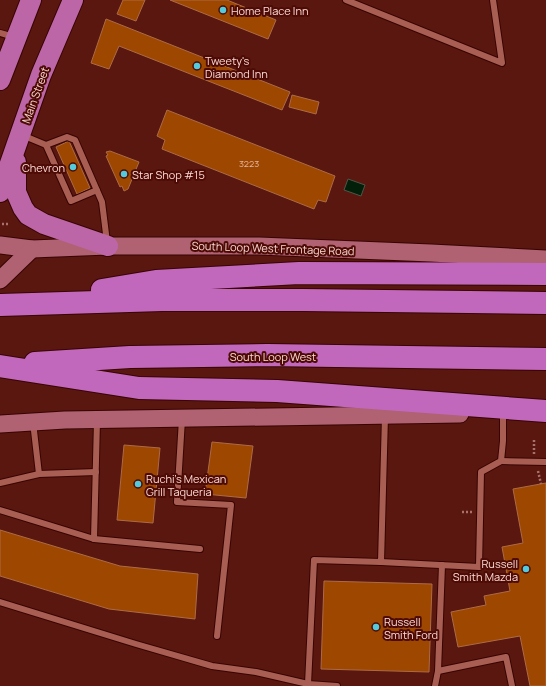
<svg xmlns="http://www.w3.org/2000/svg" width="546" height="686" viewBox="0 0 546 686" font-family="Manrope,sans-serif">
<rect width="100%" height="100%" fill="#5a1710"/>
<polygon fill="#021f0a" stroke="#4d5747" points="348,179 365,185 361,196 344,190"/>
<g fill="#9d4700" stroke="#ad6b45">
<polygon points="123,0 145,0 136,21 117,14"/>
<polygon points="170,0 227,0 276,20 268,39"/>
<polygon points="106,19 290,92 282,110 119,46 109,69 91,63"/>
<polygon points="292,95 319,102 316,114 289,107"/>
<polygon points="167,110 335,176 326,202 318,200 314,209 162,149 165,140 157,136"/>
<polygon points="69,141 90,188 77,194 56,147"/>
<polygon points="110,151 139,162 128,189 124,191 122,186 120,187 106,156 108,155 106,152"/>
<polygon points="212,442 253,446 246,498 205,494"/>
<polygon points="124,445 160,448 153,523 117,520"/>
<polygon points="546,483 546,686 530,686 520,636 458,647 451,612 486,605 484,596 510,591 502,547 523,543 513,489"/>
<polygon points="0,530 120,566 198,574 195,619 109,609 0,576"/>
<polygon points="324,581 432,584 429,672 321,669"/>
</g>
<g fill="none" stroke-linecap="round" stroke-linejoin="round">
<g stroke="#370402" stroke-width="8">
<g id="service">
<polyline points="346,0 502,63 493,0"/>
<polyline points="0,33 14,37"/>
<polyline points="22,135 46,145"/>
<polyline points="97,190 71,201 46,145 67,137 75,140 102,202 107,242"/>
<polyline points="182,419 177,502 231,505 217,636"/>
<polyline points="33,422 39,474"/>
<polyline points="501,461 546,462"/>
<polyline points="0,483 39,474 96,472"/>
<polyline points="0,510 94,539 200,549"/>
<polyline points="94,539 97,421"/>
<polyline points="381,562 479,567 481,472 501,461 503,441 503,413"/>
<polyline points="0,602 136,644 212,666 256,672 308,684 337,686"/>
<polyline points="438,671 506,657 512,686"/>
<polyline points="308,684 314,560 381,562 385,416"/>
<polyline points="435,686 438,671 442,565"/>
</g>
</g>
<g stroke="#370402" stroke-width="19">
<g id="secondary">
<polyline points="0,245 32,249 108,246 259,246 431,253 546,259"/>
<polyline points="0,280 32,249"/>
<polyline points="0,424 65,420 460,414"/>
</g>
</g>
<g stroke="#370402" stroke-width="22">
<g id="trunk">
<polyline points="0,80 31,0"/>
<polyline points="16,162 16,192 23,208 28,215 44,224 108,246"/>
<polyline points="0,192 41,75 73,0"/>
</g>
</g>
<g stroke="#370402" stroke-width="24">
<g id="motorway">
<polyline points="102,290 156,281 299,273 546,274"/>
<polyline points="0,305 162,300 303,300 546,303"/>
<polyline points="35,363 130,357 267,355 546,359"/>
<polyline points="0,366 139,388 277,391 546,411"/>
</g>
</g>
<g stroke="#a6726b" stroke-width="2.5" stroke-dasharray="2 2" stroke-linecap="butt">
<polyline points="2,224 10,224"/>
<polyline points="534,454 534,438"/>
<polyline points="538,471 541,484"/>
<polyline points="462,512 472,512"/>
</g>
<use href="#service" stroke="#a95e53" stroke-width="6"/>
<use href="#secondary" stroke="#b06172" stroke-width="17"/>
<use href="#trunk" stroke="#bd66a7" stroke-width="20"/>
<use href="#motorway" stroke="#c268bc" stroke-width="22"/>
</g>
<g fill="#54cadd" stroke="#4e0b06" stroke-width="1.5">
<circle cx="223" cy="10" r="4"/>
<circle cx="197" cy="66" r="4"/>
<circle cx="73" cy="167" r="4"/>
<circle cx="124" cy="174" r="4"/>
<circle cx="138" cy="484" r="4"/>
<circle cx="526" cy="569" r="4"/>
<circle cx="376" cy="627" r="4"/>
</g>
<g text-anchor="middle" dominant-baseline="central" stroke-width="4" stroke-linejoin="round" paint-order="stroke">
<g font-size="9" fill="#e5b59f">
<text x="249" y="163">3223</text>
</g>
<g font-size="11" fill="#fddad4" stroke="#4e0b06" text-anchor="start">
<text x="231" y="10">Home Place Inn</text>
<text x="205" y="60">Tweety's<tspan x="205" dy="13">Diamond Inn</tspan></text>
<text x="65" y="167" text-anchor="end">Chevron</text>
<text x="132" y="174">Star Shop #15</text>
<text x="146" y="478">Ruchi's Mexican<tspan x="146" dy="13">Grill Taqueria</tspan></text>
<text x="518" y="563" text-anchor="end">Russell<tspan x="518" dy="13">Smith Mazda</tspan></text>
<text x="384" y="621">Russell<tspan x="384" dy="13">Smith Ford</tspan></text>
</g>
<g font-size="11" fill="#fddad4" stroke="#4e0b06">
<text transform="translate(35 95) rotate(-70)">Main Street</text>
<text transform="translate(273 248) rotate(2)">South Loop West Frontage Road</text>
<text x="273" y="356">South Loop West</text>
</g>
</g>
</svg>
